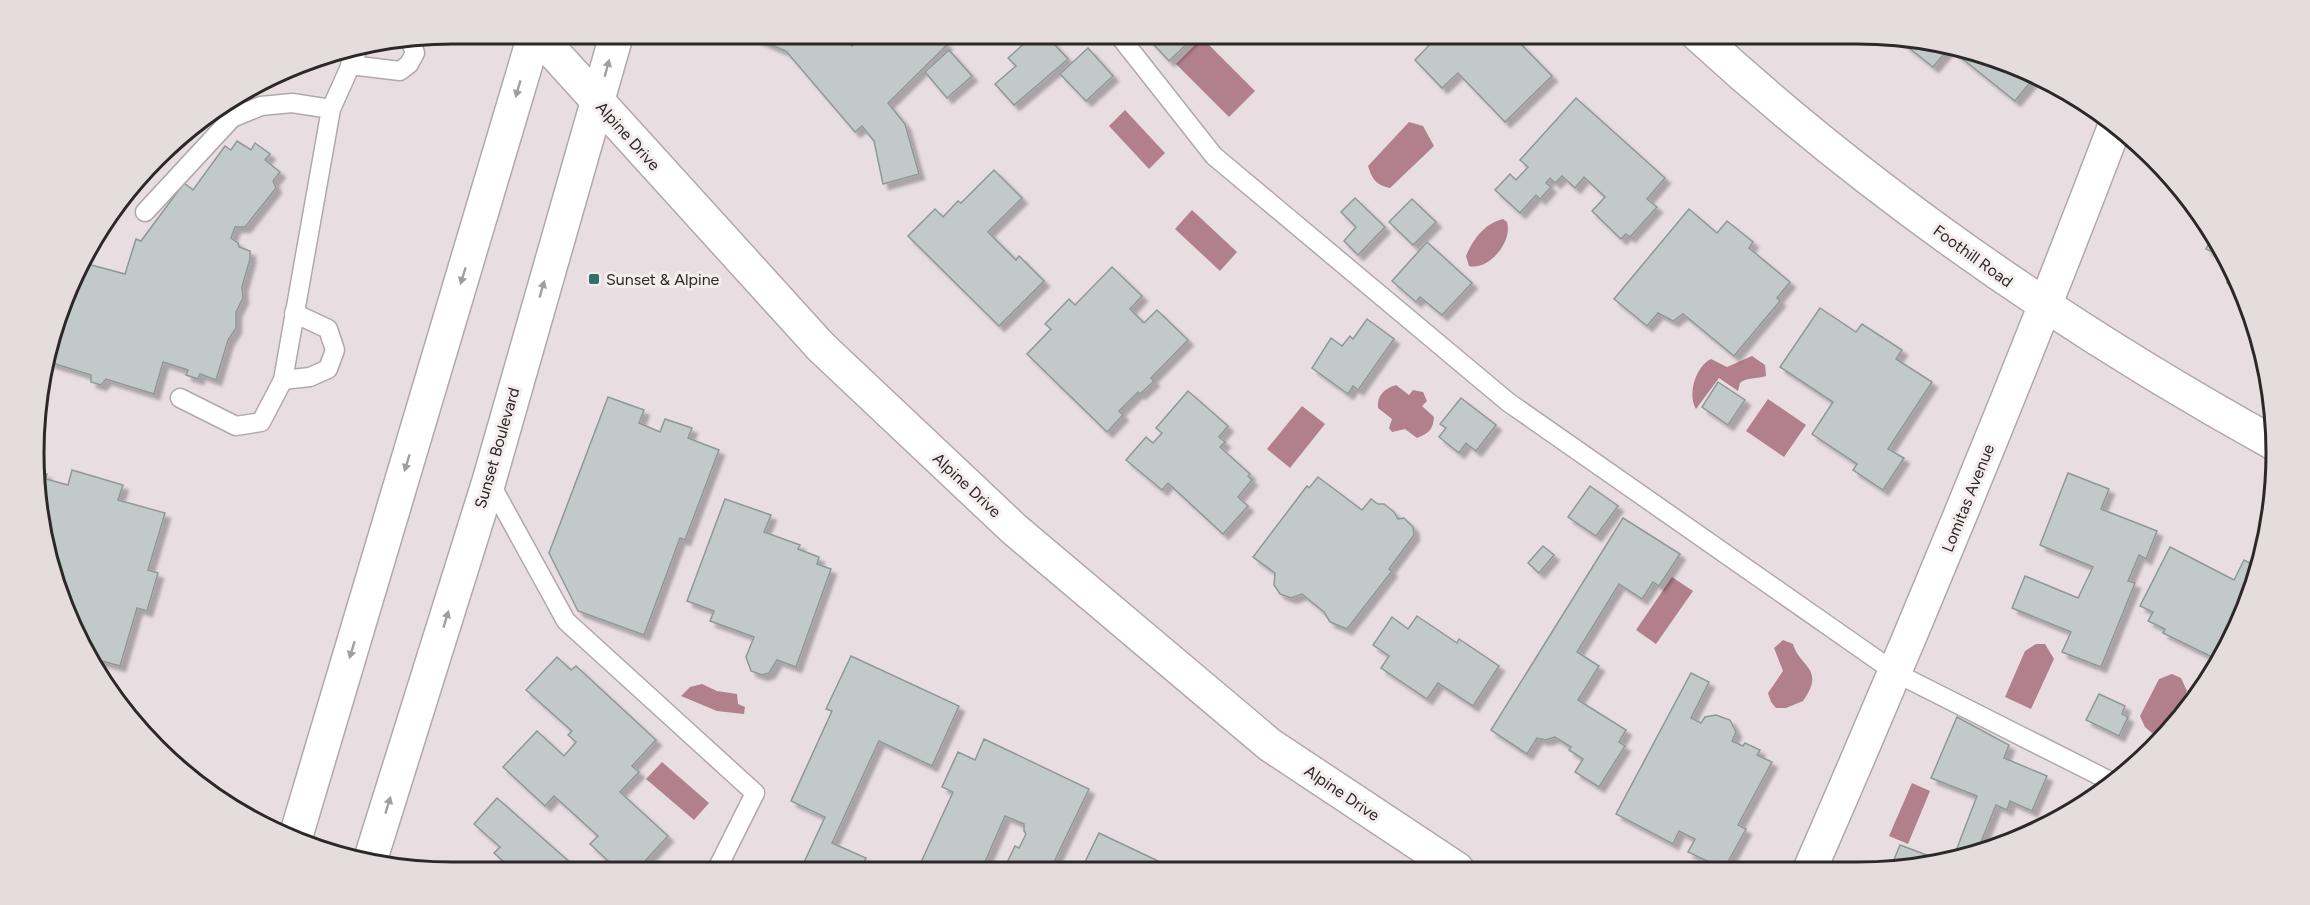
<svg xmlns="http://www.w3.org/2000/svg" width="2310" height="905" viewBox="0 0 2310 905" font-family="Figtree,sans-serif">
<defs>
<filter id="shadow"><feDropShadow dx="5.5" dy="5.5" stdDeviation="1.5" flood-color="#0004"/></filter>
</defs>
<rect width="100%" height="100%" fill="#e8dee1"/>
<g fill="#b27f8d">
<polygon points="1202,38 1255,91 1229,117 1176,64"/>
<polygon points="1125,110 1165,153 1149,169 1109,126"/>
<path d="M1409 122 1423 126 1434 146 1390 188C1376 185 1372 179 1368 166Z"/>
<polygon points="1192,210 1237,252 1220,271 1175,229"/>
<path d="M1503 219 1507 222C1513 241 1489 271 1469 266L1466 256C1473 239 1484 224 1503 219Z"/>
<path d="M1752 356 1765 365 1766 376C1757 379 1747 377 1740 383L1738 391 1719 378 1696 409C1687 394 1696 366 1711 359L1727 367Z"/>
<path d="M1396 385 1409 395 1413 390 1423 392 1427 401 1422 406 1434 417C1433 430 1429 433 1417 438L1405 429 1392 432 1389 428 1392 419 1378 408C1377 395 1384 389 1396 385Z"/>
<polygon points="1768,399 1806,425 1784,457 1746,431"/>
<polygon points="1302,406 1325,424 1290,468 1267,449"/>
<polygon points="1672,577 1693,591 1656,644 1636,630"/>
<path d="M1783 640 1793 644C1800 668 1826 668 1803 701L1786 708H1776L1771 702 1768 693 1783 671 1774 648Z"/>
<polygon points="2036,644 2045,644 2054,659 2031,709 2005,697 2025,651"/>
<polygon points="2172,674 2181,678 2187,691 2169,728 2152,733 2145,727 2140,716 2159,679"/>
<polygon points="702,684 717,691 737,694 738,704 745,707 744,714 717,711 681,696 690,687"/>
<polygon points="662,762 709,803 694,820 646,779"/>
<polygon points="1912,783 1930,791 1908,844 1889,836"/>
</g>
<g fill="#c1cac8" stroke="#8f9896" stroke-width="1.5" filter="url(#shadow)">
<polygon points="757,33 841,33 852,46 868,33 936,33 947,45 888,103 905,124 919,174 883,184 874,141 862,126 855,132 786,51 755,38"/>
<polygon points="1036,33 1044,33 1068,59 1014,105 995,84 1016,66 1008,58"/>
<polygon points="1143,33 1198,33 1169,61"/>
<polygon points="1450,33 1510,33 1552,76 1505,122 1458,73 1442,88 1415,60 1434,40 1438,44"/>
<polygon points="1898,39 1966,47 2037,74 2015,101 1949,48 1933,67"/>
<polygon points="1088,48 1113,76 1086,101 1060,74"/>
<polygon points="949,50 972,76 947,98 925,72"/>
<polygon points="1576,98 1665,178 1647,199 1657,207 1630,237 1626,234 1621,239 1592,211 1605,197 1584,177 1575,188 1562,176 1555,183 1550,178 1546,183 1551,187 1540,199 1536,195 1520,213 1495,190 1510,174 1516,180 1528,167 1520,160"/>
<polygon points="237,141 251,150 255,143 270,154 265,160 280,172 273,181 276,188 245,227 235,227 231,238 238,243 239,247 250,251 250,259 242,287 243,298 236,312 236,328 228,340 216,380 200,374 198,379 186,375 188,370 163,362 154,394 106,379 101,385 91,382 91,375 49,362 72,281 80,262 125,274 136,239 141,241 184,183 193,190 225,146 231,150"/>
<polygon points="994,170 1022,198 988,232 1016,260 1019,256 1044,281 999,326 908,236 935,209 943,217 958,201 961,203"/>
<polygon points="1355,198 1385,227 1358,255 1344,241 1356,227 1341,212"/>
<polygon points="1412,199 1436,222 1413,245 1389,222"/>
<polygon points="1689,209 1717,233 1727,221 1753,242 1749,248 1790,282 1777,298 1780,301 1734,356 1683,314 1673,321 1658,313 1647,326 1614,299"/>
<polygon points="2214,233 2221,243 2229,260 2206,249"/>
<polygon points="1427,242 1472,283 1442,315 1420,297 1416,302 1392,281"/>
<polygon points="1112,267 1142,296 1130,309 1144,323 1157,310 1188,340 1151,378 1154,381 1140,394 1138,392 1119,411 1123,415 1107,432 1027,354 1051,329 1045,324 1069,299 1075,305"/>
<polygon points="2233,271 2242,290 2227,283"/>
<polygon points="1820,308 1856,332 1862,324 1902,350 1896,359 1932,382 1888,449 1904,458 1883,490 1853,470 1857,464 1812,434 1833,402 1780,367"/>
<polygon points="1367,319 1394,339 1358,390 1353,386 1348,394 1312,368 1331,338 1342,346 1350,336 1353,339"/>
<polygon points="1718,382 1745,400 1728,425 1702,407"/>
<polygon points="1188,391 1228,426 1219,437 1225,442 1220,447 1250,474 1248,476 1252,480 1238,497 1248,506 1223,534 1168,483 1162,490 1126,460 1146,437 1153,443 1162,433 1156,428"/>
<polygon points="608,397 644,410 639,423 660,432 665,419 692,428 688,438 719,450 685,540 680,538 644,635 578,611 549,553"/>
<polygon points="1461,398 1496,425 1476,451 1466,443 1459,453 1439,437 1446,428 1440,424"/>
<polygon points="72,470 123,485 118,500 165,513 148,570 158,573 147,611 137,608 120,666 88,657 65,613 41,535 39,472 47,474 46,479 68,485"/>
<polygon points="2068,473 2109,489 2101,509 2157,531 2146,559 2139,555 2128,581 2135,583 2101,667 2062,652 2071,632 2012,608 2025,576 2078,598 2093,567 2040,545"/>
<polygon points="1318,477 1362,510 1371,499 1378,504 1384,504 1394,512 1398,519 1404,518 1413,527 1414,535 1389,569 1392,571 1347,629 1330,622 1324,612 1302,594 1291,598 1280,594 1274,585 1275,573 1253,557 1307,486 1309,488"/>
<polygon points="1590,486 1618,506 1596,536 1568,517"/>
<polygon points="725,499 771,515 764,532 800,545 798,549 819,557 817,564 831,569 796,667 777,660 769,673 762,675 751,671 746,657 754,637 710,621 714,611 687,601"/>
<polygon points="1623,518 1680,554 1659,586 1653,582 1642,599 1619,584 1577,652 1599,666 1578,700 1626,730 1619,742 1625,746 1599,787 1575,772 1583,759 1569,750 1571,747 1555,737 1545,740 1537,738 1527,754 1491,730"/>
<polygon points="1543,546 1554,555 1539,573 1528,563"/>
<polygon points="2170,547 2234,580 2244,560 2260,568 2218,660 2163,633 2165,629 2148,621 2153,612 2140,606"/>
<polygon points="1417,616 1457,643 1459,639 1499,666 1473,706 1438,683 1427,699 1381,668 1389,656 1373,645 1392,617 1408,629"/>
<polygon points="851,656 959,706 932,766 879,741 832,843 866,858 859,871 800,871 825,817 791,801 832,711 826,709"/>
<polygon points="557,657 571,670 576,666 656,740 632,766 639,772 620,792 668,836 635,872 620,872 590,844 598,836 554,796 545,806 503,767 537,731 564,756 576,742 568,735 572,731 526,690"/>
<polygon points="1691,673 1709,682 1691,718 1701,723 1705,717 1716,715 1730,720 1736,732 1732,741 1743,746 1745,743 1760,750 1757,755 1772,762 1738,825 1746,829 1724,869 1688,852 1695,839 1679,831 1673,844 1616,814"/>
<polygon points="2099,694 2125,706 2122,714 2128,717 2119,736 2086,720"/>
<polygon points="1957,717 2009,745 2004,758 2047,776 2032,811 2010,801 2007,810 1996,805 1981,842 1989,845 1954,856 1977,796 1931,778"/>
<polygon points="984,739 1089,789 1053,864 1056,865 1053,871 1003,871 1015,846 1019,848 1026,834 1024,831 1024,824 1005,816 981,871 917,871 953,792 942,787 958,752 975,760"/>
<polygon points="497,798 581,872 515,872 494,853 500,847 474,824"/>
<polygon points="1099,833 1177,870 1097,870 1084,864"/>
<polygon points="1900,845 1940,860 1913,868 1894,868 1896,864 1893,862"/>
</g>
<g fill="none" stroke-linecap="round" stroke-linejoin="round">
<g stroke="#b1a8aa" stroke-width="21">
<g id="service">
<polyline points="1117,33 1214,156 1508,402 1896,673 2112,782"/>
<polyline points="350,65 400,71 409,64 415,53 410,40"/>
<polyline points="145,212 232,118 261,106 292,103 331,109"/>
<polyline points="283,380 310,377 328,369 335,350 328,329 294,313"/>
<polyline points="180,398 236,426 261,422 283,380 331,109 358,49"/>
<polyline points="489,481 566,621 755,793 716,871"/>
</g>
</g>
<g stroke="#b1a8aa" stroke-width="36">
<g id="minor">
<polyline points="536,33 821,347 1014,529 1270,745 1457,869"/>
<path d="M1696 33C1871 194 2067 329 2275 444"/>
<path d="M1810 869C1918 622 2020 374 2116 123"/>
</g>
</g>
<g stroke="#b1a8aa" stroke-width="36">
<g id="secondary">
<polyline points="295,839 535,33"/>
<polyline points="370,861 489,481 617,33"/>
</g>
</g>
<use href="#service" stroke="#fff" stroke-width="18"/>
<use href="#minor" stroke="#fff" stroke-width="33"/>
<use href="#secondary" stroke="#fff" stroke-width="33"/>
</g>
<defs><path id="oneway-solid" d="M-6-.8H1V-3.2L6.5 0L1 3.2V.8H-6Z" transform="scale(1.5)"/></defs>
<g fill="#a09e9f">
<use href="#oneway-solid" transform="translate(607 68) rotate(-75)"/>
<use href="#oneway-solid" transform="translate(518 89) rotate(106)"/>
<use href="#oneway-solid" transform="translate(463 276) rotate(107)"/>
<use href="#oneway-solid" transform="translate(542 289) rotate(-74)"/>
<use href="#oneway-solid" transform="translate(407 463) rotate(107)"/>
<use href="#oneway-solid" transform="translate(446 619) rotate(-73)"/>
<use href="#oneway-solid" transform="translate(352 650) rotate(107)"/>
<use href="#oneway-solid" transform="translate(388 805) rotate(-73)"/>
</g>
<rect fill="#2d7369" stroke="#f5ecee" stroke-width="2" x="588" y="273" width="12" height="12" rx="3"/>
<g text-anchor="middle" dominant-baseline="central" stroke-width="6" stroke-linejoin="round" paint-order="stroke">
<g font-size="16" fill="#2c2829" stroke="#f5ecee">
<text transform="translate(628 136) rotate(48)">Alpine Drive</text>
<text transform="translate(1973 256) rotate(36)">Foothill Road</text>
<text transform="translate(497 448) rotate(-74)">Sunset Boulevard</text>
<text transform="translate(967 485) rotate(43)">Alpine Drive</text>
<text transform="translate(1968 498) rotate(-68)">Lomitas Avenue</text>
<text transform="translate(1342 793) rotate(34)">Alpine Drive</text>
</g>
<g font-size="16" fill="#2c2829" stroke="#f5ecee" text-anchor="start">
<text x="606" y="279">Sunset &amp; Alpine</text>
</g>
</g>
<path d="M0 0H2310V905H0ZM453 44H1857A409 409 0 0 1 2266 453V453A409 409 0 0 1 1857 862H453A409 409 0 0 1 44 453V453A409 409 0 0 1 453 44Z" fill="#e5dcde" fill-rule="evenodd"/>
<path fill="none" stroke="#2c2829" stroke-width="3" d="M453 44H1857A409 409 0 0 1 2266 453V453A409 409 0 0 1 1857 862H453A409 409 0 0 1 44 453V453A409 409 0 0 1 453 44Z"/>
</svg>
